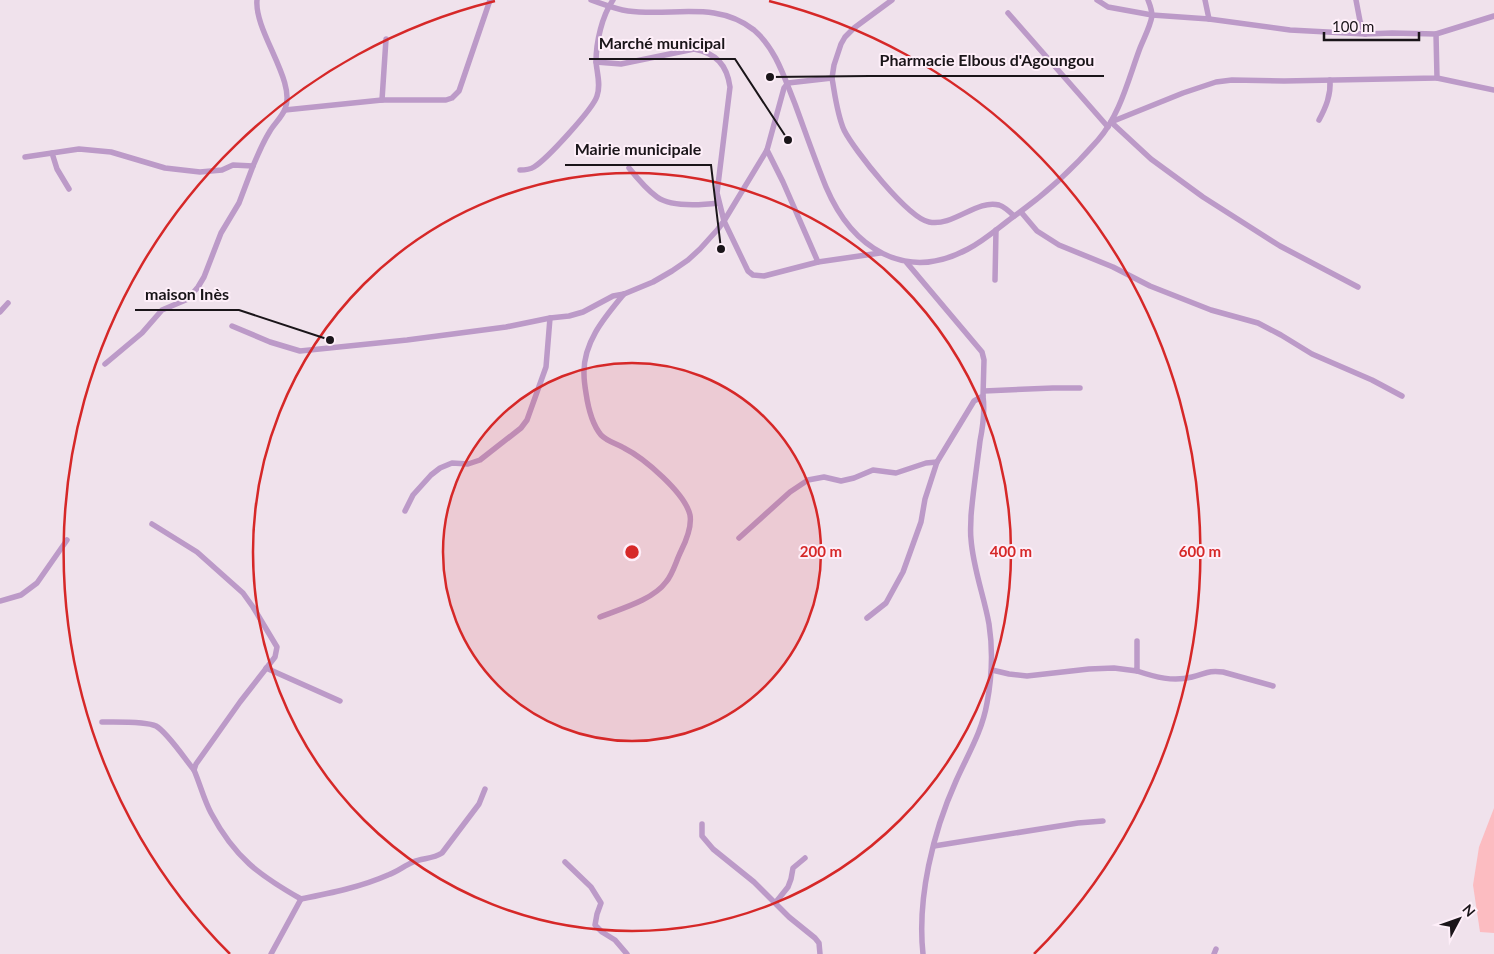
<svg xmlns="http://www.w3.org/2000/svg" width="1494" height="954" viewBox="0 0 1494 954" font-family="Lato,sans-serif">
<rect width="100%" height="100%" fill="#f0e2ec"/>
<polygon fill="#fcbcc1" points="1494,808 1494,933 1480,932 1473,885 1479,847"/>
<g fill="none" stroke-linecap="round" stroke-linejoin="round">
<g stroke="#bc9ac8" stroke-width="5.5">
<path d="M591 0C603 4 615 9 628 11 672 17 716 0 754 30 776 49 784 77 795 104 805 131 815 160 826 187 852 248 905 283 968 249 984 241 998 228 1013 217 1046 194 1071 171 1098 140 1120 115 1128 80 1140 48 1144 38 1150 27 1152 16 1152 12 1150 5 1148 0"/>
<polyline points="1097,0 1108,7 1152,15 1209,19 1290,30 1365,34"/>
<polyline points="1205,0 1209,19"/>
<polyline points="1356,0 1360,21 1365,34 1392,33 1436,34 1437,78 1284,81 1232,80 1216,82 1183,93 1111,122 1151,159 1203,197 1280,246 1358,287"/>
<polyline points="1008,13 1108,127"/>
<polyline points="1436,34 1494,16"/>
<path d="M596 62 621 64 694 49C716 53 727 65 730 87L717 193 724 221 748 271 753 275 764 276 818 262 880 253"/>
<path d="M832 78C835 95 837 114 844 130 854 150 908 218 929 222 953 227 977 199 999 205 1005 207 1010 212 1014 216"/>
<polyline points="1437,78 1494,90"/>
<polyline points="382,100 386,39"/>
<polyline points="285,110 382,100 446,100 452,98 459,91 490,0"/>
<path d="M1319 120C1326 107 1331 95 1330 80"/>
<polyline points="767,150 783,182 818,262"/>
<polyline points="52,153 57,169 69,189"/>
<path d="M25 157 79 149 111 152 165 168 200 172 222 170 233 165 253 166C258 154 263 142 270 131 274 124 282 117 285 109 297 82 254 31 257 0"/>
<path d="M629 168C637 178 646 189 657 197 671 207 702 205 719 203"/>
<path d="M520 170C525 170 529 170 534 167 547 159 593 109 597 96 601 85 597 73 596 62 596 42 602 16 613 0"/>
<polyline points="1021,212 1037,231 1059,245 1113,267 1150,286 1211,310 1258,323 1281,335 1312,354 1372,380 1402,396"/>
<polyline points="995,280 996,230"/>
<polyline points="0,312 8,303"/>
<polyline points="232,326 270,342 300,351 407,340 506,327 550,318 569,316 583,312 613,296 624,294 653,282 672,271 688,260 700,249 718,229 724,221 767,150 784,88 788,83 832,78 834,65 841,44 845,37 854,28 892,0"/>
<polyline points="105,364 142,333 162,310 188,299 198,287 204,277 221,233 239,203 253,166"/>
<polyline points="984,391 1053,388 1080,388"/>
<polyline points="405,511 413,495 431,475 440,468 452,463 468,464 480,460 521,428 527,420 546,367 550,318"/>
<path d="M152 524 197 552 243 593 253 607 277 647 275 657 240 702 196 764 194 770C200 784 204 800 211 813 235 858 259 875 301 899 331 893 361 887 388 875 397 872 404 866 413 862 422 858 433 859 442 853L479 804 485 789"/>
<polyline points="739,538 790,492 808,480 824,477 841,481 854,478 873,470 896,473 926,463 937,462"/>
<polyline points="0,601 21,595 37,583 67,540"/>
<path d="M600 617C620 609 653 600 666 582 673 574 676 561 681 551 686 541 692 527 690 515 685 493 644 458 624 448 616 443 608 442 601 435 592 424 588 407 586 393 585 387 584 380 584 374 583 342 605 317 624 294"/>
<polyline points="867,618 886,603 903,572 921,522 925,499 937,462 971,406 974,401 983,396 984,360 982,352 907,263"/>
<polyline points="266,668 340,701"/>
<polyline points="992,670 1009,674 1027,676 1089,669 1114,668 1137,671 1137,641"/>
<path d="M1137 671C1155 677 1173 682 1192 677 1206 674 1207 670 1223 672L1273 686"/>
<path d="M102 722C114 722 146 721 156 726 167 732 185 759 194 770"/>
<polyline points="702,824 702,836 713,849 754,882 789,917 815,938 819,943 820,954"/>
<polyline points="934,846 1078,823 1103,821"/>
<polyline points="565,862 591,887 601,903 597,914 595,925 602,932 615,940 627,954"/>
<polyline points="776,902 788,887 791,879 793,868 805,858"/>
<polyline points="271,954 301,899"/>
<path d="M923 954C917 898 933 832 956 781 968 754 982 732 987 703 992 677 993 650 989 624 984 596 973 568 971 539 970 531 971 524 971 516 973 491 977 466 980 441 983 426 985 411 983 396"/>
<polyline points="1214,954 1216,949"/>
</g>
</g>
<circle cx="632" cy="552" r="189" fill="#d62828" fill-opacity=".12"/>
<g fill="none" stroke="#d62828" stroke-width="2.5">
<circle cx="632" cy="552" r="189"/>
<circle cx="632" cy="552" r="379"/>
<path d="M230 954A568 568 0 0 1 495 1M769 1A568 568 0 0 1 1034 954"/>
</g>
<circle cx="632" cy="552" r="8" fill="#d62828" stroke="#feeff9" stroke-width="2.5"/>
<g font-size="15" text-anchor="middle" font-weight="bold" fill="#d62828" stroke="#feeff9" stroke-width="4" stroke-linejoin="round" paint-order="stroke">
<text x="821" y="557">200 m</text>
<text x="1011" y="557">400 m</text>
<text x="1200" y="557">600 m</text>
</g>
<path fill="none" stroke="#1a1519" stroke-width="2" d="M788 140L735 59H589M770 77L869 76H1104M721 249L711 165H565M330 340L239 310H135"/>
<g fill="#1a1519" stroke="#feeff9" stroke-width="2">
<circle cx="788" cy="140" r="5"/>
<circle cx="770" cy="77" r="5"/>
<circle cx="721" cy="249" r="5"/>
<circle cx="330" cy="340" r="5"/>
</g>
<g font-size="16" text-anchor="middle" font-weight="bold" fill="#1a1519" stroke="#feeff9" stroke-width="4" stroke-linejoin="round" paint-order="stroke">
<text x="662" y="49">Marché municipal</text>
<text x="987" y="66">Pharmacie Elbous d'Agoungou</text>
<text x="638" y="155">Mairie municipale</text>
<text x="187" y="300">maison Inès</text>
</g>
<g transform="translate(1459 919) rotate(49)" stroke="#feeff9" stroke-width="4" paint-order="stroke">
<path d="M0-4L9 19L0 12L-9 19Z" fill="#1a1519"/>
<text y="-8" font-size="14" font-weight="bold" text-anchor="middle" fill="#1a1519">N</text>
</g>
<path d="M1324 32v8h95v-8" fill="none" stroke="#1a1519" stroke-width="2.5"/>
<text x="1332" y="32" font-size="15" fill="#1a1519" stroke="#feeff9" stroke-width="4" paint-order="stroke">100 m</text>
</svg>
